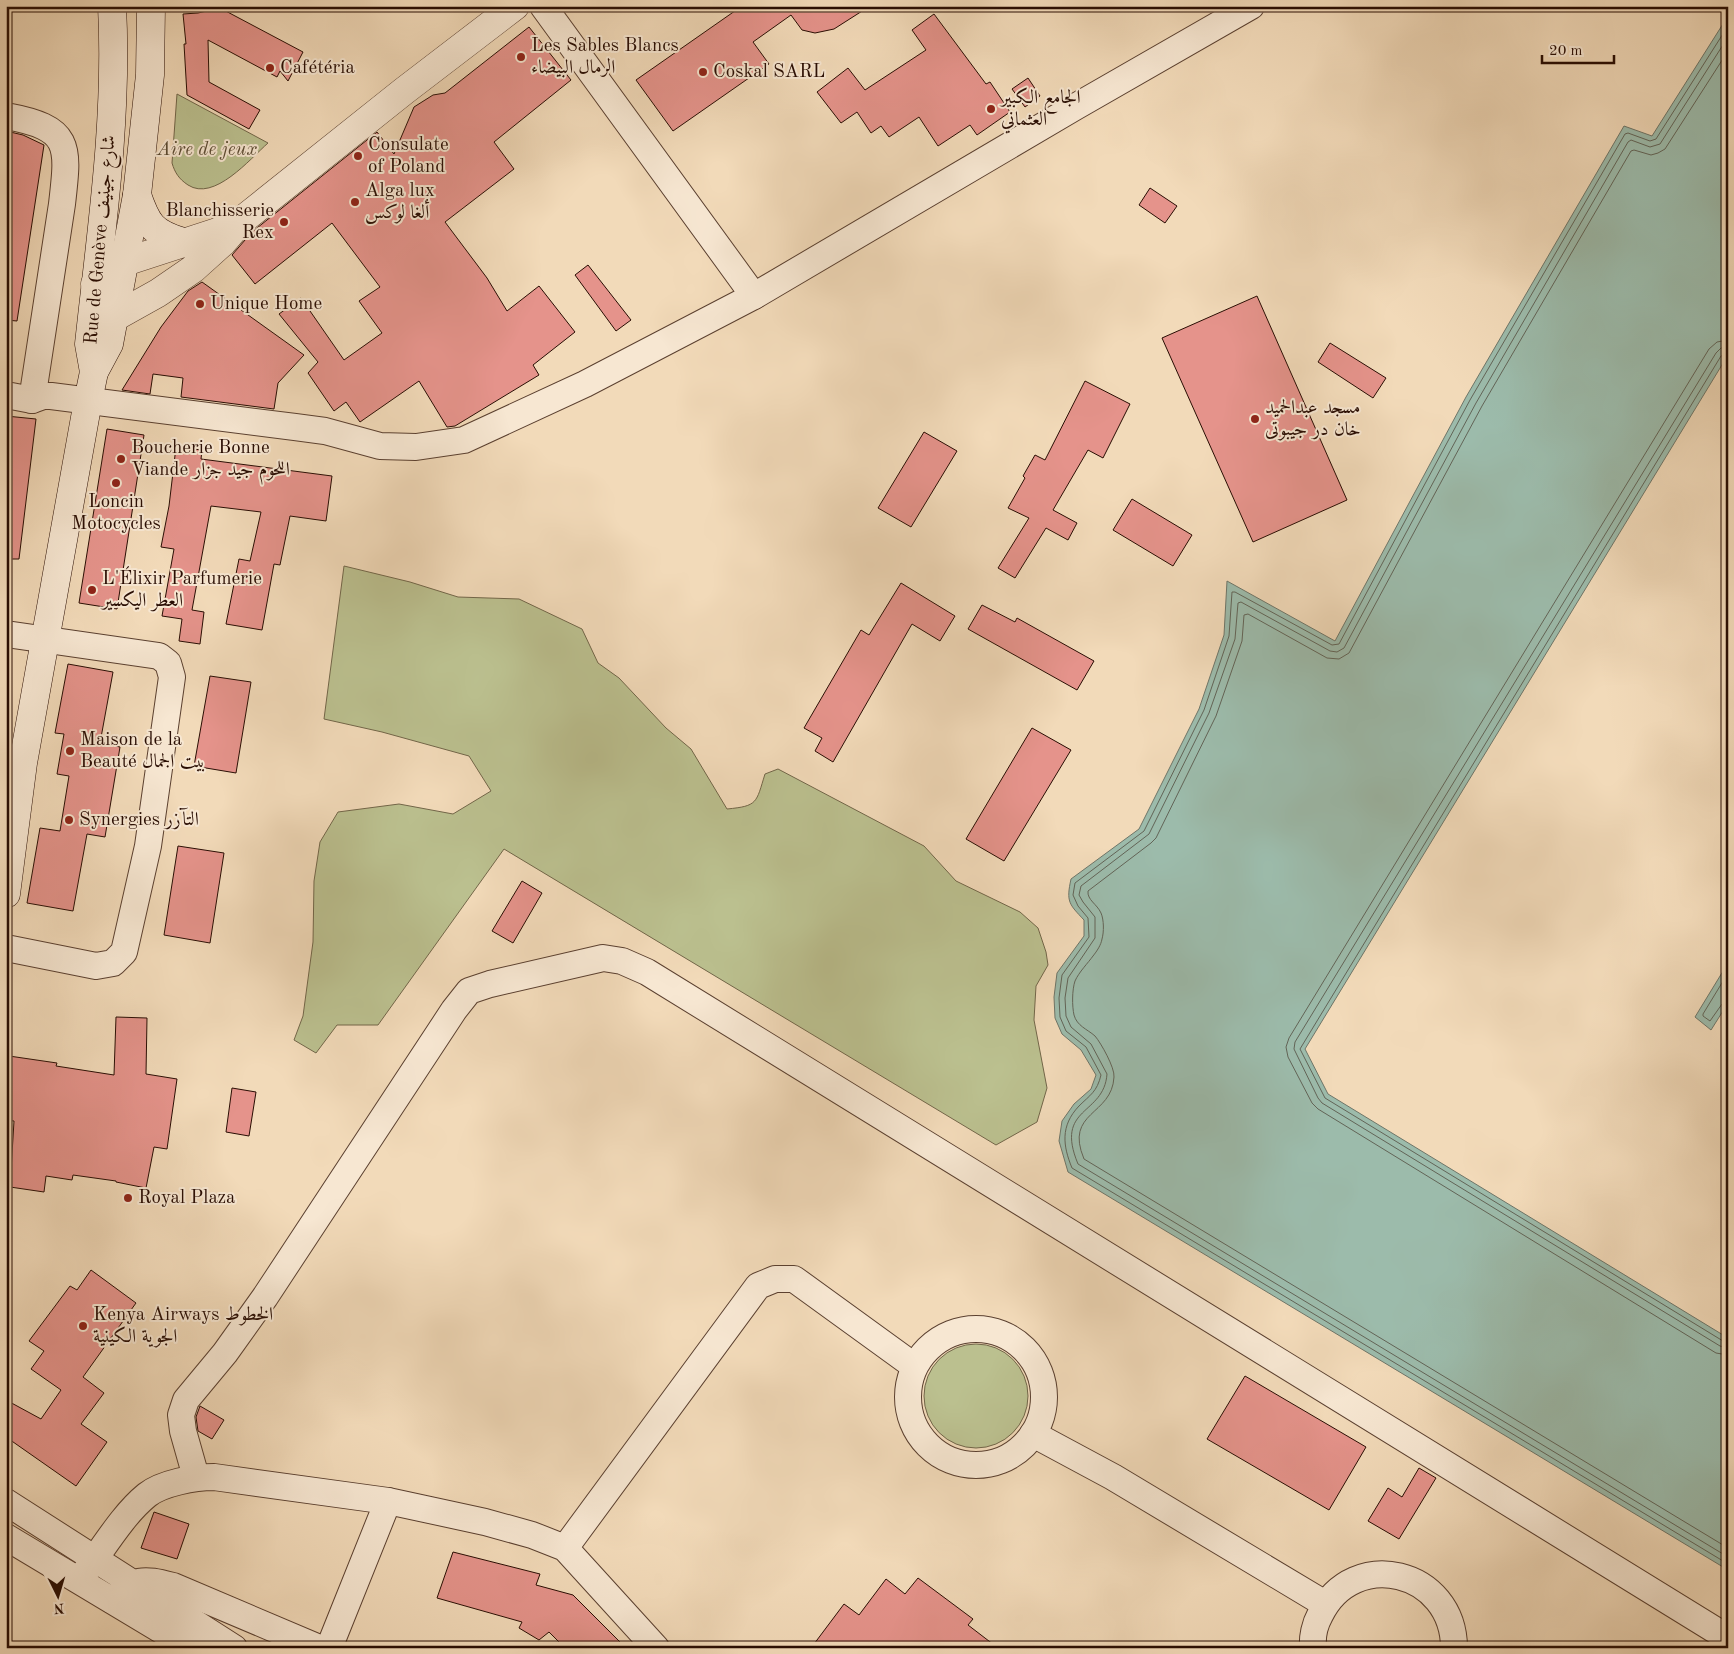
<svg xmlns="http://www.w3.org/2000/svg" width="1734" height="1654" viewBox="0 0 1734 1654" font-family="'Old Standard TT',Amiri,serif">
<rect width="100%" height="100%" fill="#f2dab9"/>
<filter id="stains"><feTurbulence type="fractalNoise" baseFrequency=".004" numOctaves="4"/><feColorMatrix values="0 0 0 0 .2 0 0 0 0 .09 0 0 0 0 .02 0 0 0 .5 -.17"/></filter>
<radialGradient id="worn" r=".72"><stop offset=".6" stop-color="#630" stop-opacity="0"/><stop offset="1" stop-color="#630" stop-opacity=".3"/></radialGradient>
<g fill="#bbc08f" stroke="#726649">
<path d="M177 94 268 143C250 159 214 202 188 185 179 179 175 173 172 163Z"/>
<path d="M344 566 410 582 458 597 519 599 582 629 598 663 619 678 666 728 691 749 727 809C758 806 756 803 765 774L778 769 924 846 956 881 1020 912 1038 928 1046 952 1048 965 1036 986 1034 1020 1047 1088 1037 1122 996 1145 504 849 378 1025H337L316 1053 294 1040 303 1016 313 942 314 881 320 842 338 812 399 804 453 814 491 791 469 756 382 732 324 719Z"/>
<circle cx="976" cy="1396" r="52"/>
</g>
<g fill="#9cbbab" stroke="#6e7568">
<path d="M1728 16V355L1305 1049 1328 1094 1728 1338V1570L1068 1172 1059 1141 1062 1121 1074 1104 1091 1089 1096 1075 1081 1050 1062 1034 1055 1018 1054 997 1057 973 1084 936V920C1069 904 1066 902 1071 879L1139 829 1199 709 1224 635 1227 581 1335 641 1466 397 1624 126 1652 136Z"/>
<polygon points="1728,963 1728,1003 1711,1030 1695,1017"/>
</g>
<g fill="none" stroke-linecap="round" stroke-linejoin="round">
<g stroke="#626457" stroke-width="1">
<path d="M1728 26 1656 139 1650 141 1628 133 1625 134 1470 400 1339 644 1332 645 1235 592H1232L1229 636 1204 710 1144 831 1075 883 1073 895 1078 906 1088 918 1089 937 1062 975 1059 998 1060 1017 1066 1031 1086 1047 1101 1075C1097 1092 1090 1095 1079 1106 1060 1126 1063 1146 1072 1168L1728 1564"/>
<path d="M1728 37 1660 144 1650 147 1631 140 1628 142 1476 403 1344 648 1337 652 1330 651 1241 602 1238 603 1235 639 1209 713 1149 834 1081 886 1079 895 1083 902 1095 917V938L1068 978 1065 998 1066 1016 1071 1027 1091 1044 1107 1074C1104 1116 1054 1106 1078 1164L1728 1557"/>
<path d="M1728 51 1665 149 1658 153 1651 155 1634 150 1631 151 1482 406 1349 653 1339 659 1327 658 1248 614 1244 615 1242 641 1216 716 1156 838 1151 843 1088 891C1087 900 1097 904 1101 913 1104 920 1104 932 1102 939 1101 945 1097 951 1093 956 1088 963 1079 972 1075 981 1072 990 1072 1006 1074 1015 1077 1026 1087 1029 1095 1036 1101 1043 1115 1068 1114 1077 1112 1116 1064 1111 1084 1159L1728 1548"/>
<polyline points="1728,340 1717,342 1709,349 1289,1038 1286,1047 1288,1057 1312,1103 1318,1109 1716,1353 1728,1355"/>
<polyline points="1728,347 1721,348 1716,353 1295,1042 1294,1049 1318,1098 1322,1103 1720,1346 1728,1348"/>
<polyline points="1728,353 1721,356 1300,1049 1325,1098 1723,1341 1728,1342"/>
<polyline points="1728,973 1703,1014 1703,1016 1710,1021 1722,1004 1728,1002"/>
</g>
</g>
<g fill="#e5938b" stroke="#290d03">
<polygon points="742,6 870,6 834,29 815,33 802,30 791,15 753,42 769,64 673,131 636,80"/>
<polygon points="220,8 303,52 288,81 280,71 277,77 208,40 209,82 260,110 249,129 187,95 184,44 186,44 183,14 198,13"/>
<polygon points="934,14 986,84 990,82 1010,112 977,135 970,125 938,146 919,117 889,137 881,126 871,133 857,112 841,123 817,92 848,68 865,90 926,50 912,30"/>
<polygon points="529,27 571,80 494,142 514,169 445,222 487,278 507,311 539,286 575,332 533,365 539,375 455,426 447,427 419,381 360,422 346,402 334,411 308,373 318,362 279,314 301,298 344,360 382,333 359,301 380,287 332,223 255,284 232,255 252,232 377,132 394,154 414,107 433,95 445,93"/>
<polygon points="1028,78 1040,96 1025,107 1012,89"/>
<polygon points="6,131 23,135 44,145 17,321 6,320"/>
<polygon points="1150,188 1177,206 1165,223 1139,205"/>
<polygon points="588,265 631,320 616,331 575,275"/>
<polygon points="202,282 304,355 278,383 274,409 181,397 183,378 153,374 150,394 122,390 161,327 188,291"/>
<polygon points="1257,296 1347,500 1253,542 1162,338"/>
<polygon points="1330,343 1386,378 1373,398 1318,362"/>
<polygon points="1085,381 1130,404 1103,458 1088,450 1053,510 1077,523 1068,540 1046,528 1015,578 998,568 1029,518 1008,508 1025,478 1023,476 1035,455 1045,460"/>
<polygon points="6,416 36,419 19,559 6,559"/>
<polygon points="107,429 144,435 117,609 79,603"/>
<polygon points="924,432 957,451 911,527 878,508"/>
<polygon points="176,447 202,450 201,459 332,476 326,521 290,516 280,565 274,564 262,630 226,624 239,559 250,561 261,512 211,506 192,610 204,612 200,644 179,641 182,619 162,616 174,549 161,547 169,506"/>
<polygon points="1132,499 1192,535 1173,566 1113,530"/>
<polygon points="901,583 955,616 940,641 912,624 833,762 815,751 822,738 804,728 861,630 869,635"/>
<polygon points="982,605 1015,622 1017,618 1094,661 1077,690 968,629"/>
<polygon points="68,664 113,672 100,743 120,747 105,837 87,834 73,911 27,903 40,828 60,831 69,776 57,774 64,734 55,733"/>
<polygon points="210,676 251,682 236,773 194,766"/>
<polygon points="1032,728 1071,750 1004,861 966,839"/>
<polygon points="178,846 224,853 210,943 164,935"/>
<polygon points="522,881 542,893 513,943 492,931"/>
<polygon points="116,1017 147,1018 146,1074 177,1079 167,1149 154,1147 146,1188 116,1182 116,1181 73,1175 72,1180 46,1176 44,1192 10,1187 14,1121 6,1120 6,1072 9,1056 57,1063 56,1066 114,1075"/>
<polygon points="232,1088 256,1092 249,1136 226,1132"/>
<polygon points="91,1270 136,1303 83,1377 104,1393 81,1424 107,1442 76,1486 6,1437 6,1400 41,1419 61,1390 31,1369 44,1351 29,1341 70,1286 77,1290"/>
<polygon points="1245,1376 1366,1447 1329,1510 1207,1439"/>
<polygon points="200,1406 224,1420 212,1439 198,1431 196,1417"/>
<polygon points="1419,1468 1436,1478 1399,1539 1368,1521 1388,1488 1402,1497"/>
<polygon points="154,1512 189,1524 177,1559 141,1548"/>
<polygon points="453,1552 540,1574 536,1585 573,1595 626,1648 565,1648 549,1632 539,1640 519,1628 522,1622 437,1598"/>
<polygon points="918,1578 973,1619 968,1625 998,1648 811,1648 844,1604 859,1615 886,1579 905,1594"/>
</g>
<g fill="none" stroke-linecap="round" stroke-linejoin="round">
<g stroke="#5b4030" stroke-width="28">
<g id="minor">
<polyline points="543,6 754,296"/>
<path d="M6 116C71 128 69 144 62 204L32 400"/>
<polyline points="6,395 32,400 43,396 51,396 295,427 325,431 380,446 416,447 464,440 585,384 754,296 1075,107 1251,6"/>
<polyline points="6,634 159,656 168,663 172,677 148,846 124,952 113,963 96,966 6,948"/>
<circle cx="976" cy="1397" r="68"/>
<polyline points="1033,1434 1113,1477 1325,1604"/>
<polyline points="196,1477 183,1431 181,1415 186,1400 225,1353 265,1297 454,1010 469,991 490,984 603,958 622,961 647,972 1728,1638"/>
<polyline points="6,1502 234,1648"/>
<polyline points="6,1537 191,1648"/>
<polyline points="565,1548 758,1286 775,1279 794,1279 914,1366"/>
<path d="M79 1580C100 1554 121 1516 147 1495 162 1483 195 1477 214 1477L388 1501 485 1522 532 1535 565 1548 656 1648"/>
<path d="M112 1600C138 1578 140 1578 173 1586L319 1648"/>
<polyline points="329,1648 388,1501"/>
<path d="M1313 1648C1312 1637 1315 1624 1320 1615 1353 1546 1454 1570 1454 1648"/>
</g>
</g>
<g stroke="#5b4030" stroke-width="29">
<polyline id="tertiary" points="241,221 217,232 125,262 95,284 115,317 158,293 193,269 223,242 241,221 404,91 515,6"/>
</g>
<g stroke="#290d03" stroke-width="29">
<g id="secondary">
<path d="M137 195C147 224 152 233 183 242"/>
<path d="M94 372 89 344C101 232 118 119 112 6"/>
<polyline points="6,894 23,763 88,401 94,372 109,344 137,195 150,75 151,6"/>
</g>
</g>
<use href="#minor" stroke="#f7e7d2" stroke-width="26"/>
<use href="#tertiary" stroke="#f7e7d2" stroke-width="28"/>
<use href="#secondary" stroke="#f7e7d2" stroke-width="28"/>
</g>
<g fill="#8f2418" stroke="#f7e7d2" stroke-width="2">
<circle cx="521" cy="57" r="5"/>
<circle cx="270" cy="68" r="5"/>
<circle cx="703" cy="72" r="5"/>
<circle cx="991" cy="109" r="5"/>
<circle cx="358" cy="156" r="5"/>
<circle cx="355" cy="202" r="5"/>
<circle cx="284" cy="222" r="5"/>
<circle cx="200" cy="304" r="5"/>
<circle cx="1255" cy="419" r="5"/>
<circle cx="121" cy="459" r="5"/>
<circle cx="116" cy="483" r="5"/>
<circle cx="92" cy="590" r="5"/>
<circle cx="70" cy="751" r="5"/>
<circle cx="69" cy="820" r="5"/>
<circle cx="128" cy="1198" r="5"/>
<circle cx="83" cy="1326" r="5"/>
</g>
<g text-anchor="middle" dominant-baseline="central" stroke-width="4" stroke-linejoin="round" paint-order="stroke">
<g font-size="19" fill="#290d03" stroke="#f7e7d2" text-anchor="start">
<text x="531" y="46">Les Sables Blancs<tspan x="531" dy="22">الرمال البيضاء</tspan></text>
<text x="280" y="68">Cafétéria</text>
<text x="713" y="72">Coskal SARL</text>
<text x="1001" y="98">الجامع الكبير<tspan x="1001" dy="22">العثماني</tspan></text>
<text x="368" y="145">Consulate<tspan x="368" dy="22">of Poland</tspan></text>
<text x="365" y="191">Alga lux<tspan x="365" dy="22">ألغا لوكس</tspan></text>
<text x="274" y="211" text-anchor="end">Blanchisserie<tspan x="274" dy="22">Rex</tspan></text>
<text x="210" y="304">Unique Home</text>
<text x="1265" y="408">مسجد عبدالحمید<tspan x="1265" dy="22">خان در جیبوتی</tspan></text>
<text x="131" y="448">Boucherie Bonne<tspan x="131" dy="22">Viande اللحوم جيد جزار</tspan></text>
<text x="116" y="502" text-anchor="middle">Loncin<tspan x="116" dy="22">Motocycles</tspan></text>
<text x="102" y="579">L'Élixir Parfumerie<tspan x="102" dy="22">العطر اليكسير</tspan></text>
<text x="80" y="740">Maison de la<tspan x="80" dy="22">Beauté بيت الجمال</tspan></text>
<text x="79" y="820">Synergies التآزر</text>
<text x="138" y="1198">Royal Plaza</text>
<text x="93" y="1315">Kenya Airways الخطوط<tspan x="93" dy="22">الجوية الكينية</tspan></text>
</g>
<g font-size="19" font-style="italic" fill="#5c4c34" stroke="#f7e7d2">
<text x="207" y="150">Aire de jeux</text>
</g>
<g font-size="19" fill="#290d03" stroke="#f7e7d2">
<text transform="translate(101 240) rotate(-85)">Rue de Genève شارع جينيف</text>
</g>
</g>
<rect width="1734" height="1654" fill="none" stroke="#f2dab9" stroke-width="25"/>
<rect x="8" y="8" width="1719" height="1639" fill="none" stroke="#290d03" stroke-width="2.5"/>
<rect x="12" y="12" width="1709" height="1629" fill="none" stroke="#290d03"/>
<g transform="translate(58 1596) rotate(175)" stroke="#f7e7d2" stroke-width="4" paint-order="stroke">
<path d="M0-4L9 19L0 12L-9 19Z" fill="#290d03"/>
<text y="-8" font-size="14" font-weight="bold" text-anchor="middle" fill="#290d03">N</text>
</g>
<path d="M1542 55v8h72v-8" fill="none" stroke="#290d03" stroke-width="2.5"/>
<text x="1549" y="55" font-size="15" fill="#290d03" stroke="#f7e7d2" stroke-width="4" paint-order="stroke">20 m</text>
<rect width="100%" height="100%" filter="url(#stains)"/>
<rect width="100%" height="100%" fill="url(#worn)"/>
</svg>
